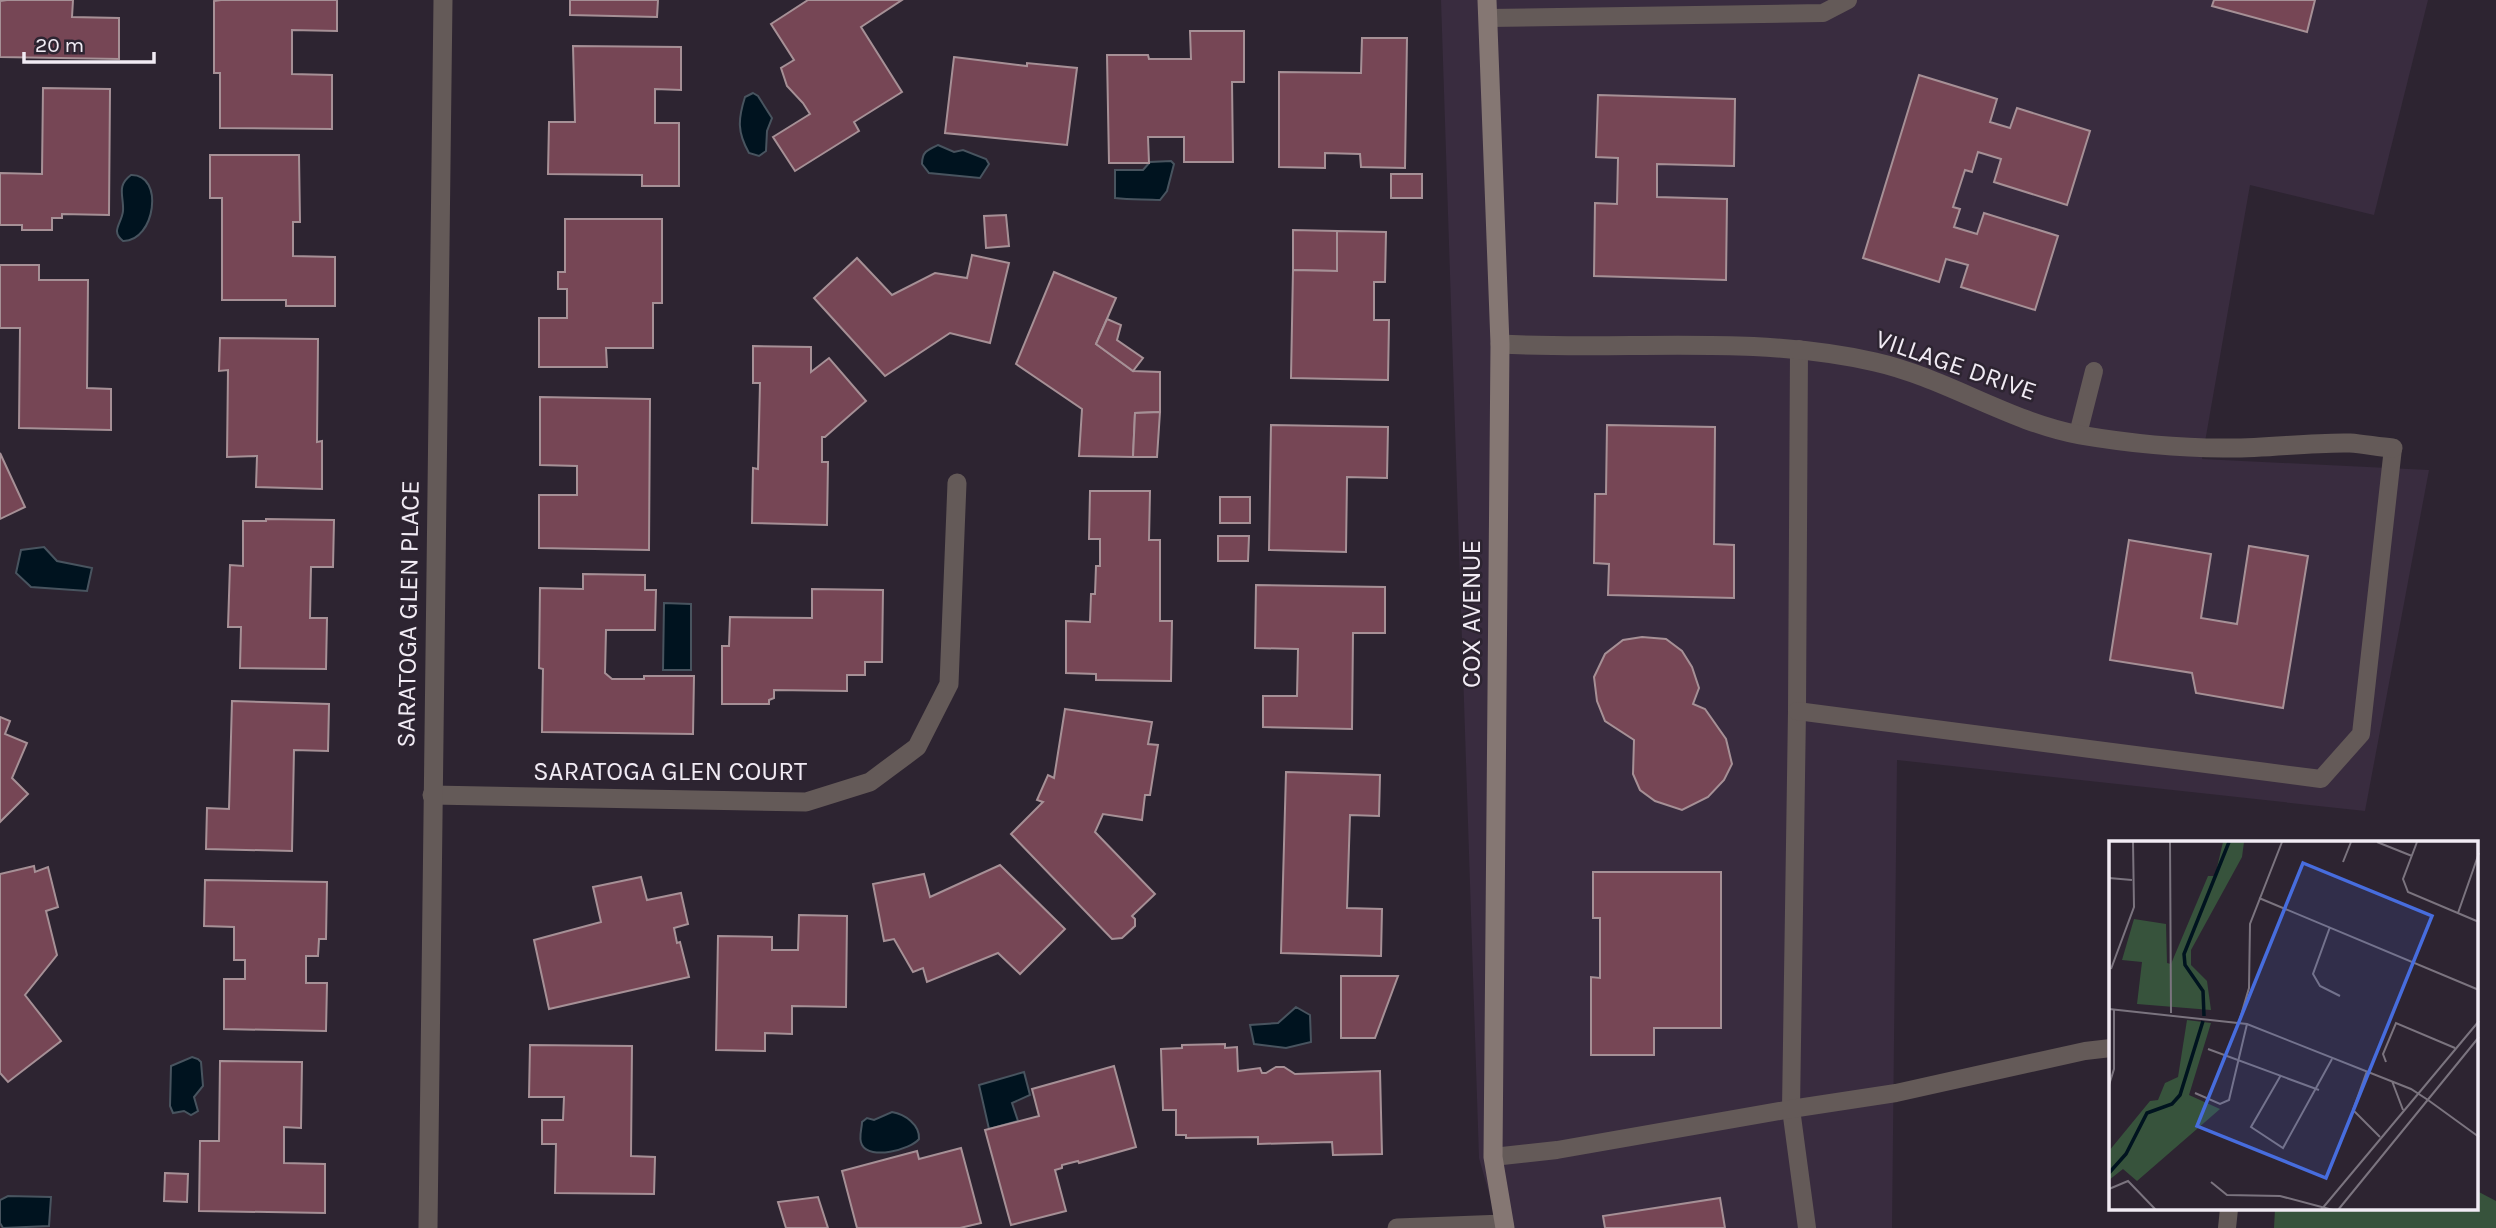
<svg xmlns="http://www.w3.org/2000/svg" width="2496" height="1228" viewBox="0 0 2496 1228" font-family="Karla,sans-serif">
<rect width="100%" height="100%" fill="#2d2431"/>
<polygon fill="#392c3f" points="1441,0 2428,0 2374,215 2250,185 2202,459 2429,470 2365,811 1897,760 1892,1228 1499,1228 1479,1158"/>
<polygon fill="#37533c" points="2477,1191 2496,1201 2496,1228 2274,1228 2275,1209 2477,1209"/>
<g fill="#00131f" stroke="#48545f" stroke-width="2">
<path d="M753 93 758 96 772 118 767 131 766 151 759 156 749 153C737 132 738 119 745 97Z"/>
<path d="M938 145 954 152 963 150 986 159 989 164 980 178 929 173 922 164C922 152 927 150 938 145Z"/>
<path d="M1171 161 1174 164 1167 191 1160 200C1144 199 1131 200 1115 198V170H1143L1150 162Z"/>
<path d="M131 175C165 174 155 242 123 241 110 231 122 223 123 211 124 196 116 186 131 175Z"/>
<polygon points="44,547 57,561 92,568 87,591 31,587 16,573 21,550"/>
<polygon points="664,603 691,604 691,670 663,670"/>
<polygon points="1296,1007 1310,1015 1311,1042 1286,1048 1254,1044 1250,1025 1278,1023"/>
<polygon points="192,1057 198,1059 201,1062 203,1086 194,1097 198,1111 191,1115 184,1111 173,1113 170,1106 171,1066"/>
<polygon points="1024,1072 1030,1095 1012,1103 1018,1121 989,1129 979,1085"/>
<path d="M892 1112C905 1114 920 1125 919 1139 910 1150 870 1160 862 1145 858 1138 862 1129 862 1122L867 1118 874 1120Z"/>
<polygon points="8,1196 51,1197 49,1226 3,1228 0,1223 0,1200"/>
</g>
<g fill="#764655" stroke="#a69096" stroke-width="2">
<polygon points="7,0 73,0 72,17 119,18 119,59 0,57 0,1"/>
<polygon points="221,0 337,0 337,31 292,30 292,74 332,75 332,129 220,128 220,73 214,73 214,1"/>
<polygon points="570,0 658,0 657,17 570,15"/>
<polygon points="808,0 902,0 861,27 902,92 854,122 859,131 795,171 773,137 810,114 803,103 787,86 781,68 794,60 771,24"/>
<polygon points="2214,0 2315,0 2307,32 2212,6"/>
<polygon points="1190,31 1244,31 1244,82 1232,82 1233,162 1184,162 1184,137 1148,137 1149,163 1109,163 1107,55 1148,55 1149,59 1191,59"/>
<polygon points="1362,38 1407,38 1405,168 1361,167 1360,154 1325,153 1325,168 1279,167 1279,72 1361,73"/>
<polygon points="573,46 681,47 681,90 655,89 655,123 679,123 679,186 642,186 642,175 548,174 549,122 575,122"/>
<polygon points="954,57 1027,66 1027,63 1077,68 1067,145 945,133"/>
<polygon points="1919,75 1997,99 1990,122 2010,128 2017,108 2090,131 2067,205 1994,182 2001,159 1978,152 1972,172 1965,170 1953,207 1960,209 1954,227 1977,234 1984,213 2058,236 2035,310 1961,287 1968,265 1946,259 1939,282 1863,258"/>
<polygon points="43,88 110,89 109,215 62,214 62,218 52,218 52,230 22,230 22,225 0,225 0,173 42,174"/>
<polygon points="1598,95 1735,99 1734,166 1657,164 1657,197 1727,199 1726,280 1594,276 1595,203 1617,204 1618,158 1596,157"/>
<polygon points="210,155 299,155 300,222 293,222 293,256 335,257 335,306 286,306 286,300 222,300 222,198 210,198"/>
<rect x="1391" y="174" width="31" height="24"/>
<polygon points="1006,215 1009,246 986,248 984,216"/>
<polygon points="565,219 662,219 662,303 653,303 653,348 606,348 607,367 539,367 539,318 567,318 567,289 558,289 558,272 565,272"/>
<polygon points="1293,230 1337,231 1337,271 1293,270"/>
<polygon points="1337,231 1386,232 1385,282 1374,282 1374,320 1389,320 1388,380 1291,378 1293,270 1337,271"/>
<polygon points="972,255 1009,263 990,343 950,333 885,376 814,298 857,258 892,295 935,273 967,278"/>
<polygon points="0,265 39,265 39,280 88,280 87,388 111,389 111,430 19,428 20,328 0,328"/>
<polygon points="1054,272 1116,298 1096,344 1133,371 1160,372 1160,412 1135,413 1133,457 1079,456 1082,409 1016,364"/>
<polygon points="1107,319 1121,325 1117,340 1143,358 1133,371 1096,344"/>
<polygon points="220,338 318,339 317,442 322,441 322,489 256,487 257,456 227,457 228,370 219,371"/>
<polygon points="753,346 811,347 811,372 829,358 866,401 825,437 822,437 822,462 828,462 827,525 752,523 753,468 758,469 760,383 753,383"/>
<polygon points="540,397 650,399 649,550 539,548 539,495 577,495 577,466 540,465"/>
<polygon points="1160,412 1157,457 1133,457 1135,413"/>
<polygon points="1271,425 1388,427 1387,478 1347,477 1346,552 1269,550"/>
<polygon points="1607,425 1715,427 1714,544 1734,545 1734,598 1608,595 1609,564 1594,563 1595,494 1606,494"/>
<polygon points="0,453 25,507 0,519"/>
<polygon points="1090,491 1150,491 1149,540 1160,540 1160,621 1172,621 1171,681 1096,680 1096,674 1066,673 1066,621 1090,622 1091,594 1095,594 1096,566 1100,566 1100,539 1089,539"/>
<rect x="1220" y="497" width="30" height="26"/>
<polygon points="266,519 334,520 333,567 311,567 310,618 327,618 326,669 240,668 241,627 228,627 230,565 243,566 243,521 266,521"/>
<polygon points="1218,536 1249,536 1248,561 1218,561"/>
<polygon points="2129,540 2211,554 2201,618 2237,624 2249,546 2308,556 2283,708 2196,693 2192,673 2110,660"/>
<polygon points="583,574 645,575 645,590 656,590 655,630 606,630 605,673 612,679 644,679 644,676 694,676 693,734 542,732 543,669 539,668 540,588 583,589"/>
<polygon points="1256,585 1385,587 1385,633 1353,633 1352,729 1263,727 1263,696 1297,696 1298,649 1255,648"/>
<polygon points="812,589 883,590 882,662 865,662 865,675 847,675 847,691 774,690 774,698 769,700 769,704 722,704 722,646 729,646 730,617 812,618"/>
<polygon points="1642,637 1666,639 1682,651 1692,667 1699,688 1693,704 1705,709 1726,739 1732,764 1724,780 1708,797 1682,810 1655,801 1640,790 1633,774 1634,740 1605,721 1597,701 1594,677 1605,654 1623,640"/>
<polygon points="232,701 329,704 328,751 294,750 292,851 206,849 207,808 229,809"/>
<polygon points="1065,709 1152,722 1148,744 1158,745 1150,795 1145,795 1142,820 1103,814 1095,832 1155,894 1132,916 1135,919 1135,926 1122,938 1112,939 1011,834 1043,802 1037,800 1048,775 1054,778"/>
<polygon points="0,717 10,721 5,734 27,743 12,778 28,794 0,822"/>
<polygon points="1286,772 1380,775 1379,816 1350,815 1347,908 1382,909 1381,956 1281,953"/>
<polygon points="1000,865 1065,929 1020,974 998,953 927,982 923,968 913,972 894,939 884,941 873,884 924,874 930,897"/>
<polygon points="34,866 35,872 48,867 58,907 46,911 57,955 25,995 61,1041 8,1082 0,1073 0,874"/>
<polygon points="1593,872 1721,872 1721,1028 1654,1028 1654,1055 1591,1055 1591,977 1600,978 1600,918 1593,918"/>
<polygon points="641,877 647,900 681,893 688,924 674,928 677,943 680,942 689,977 549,1009 534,940 601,922 593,887"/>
<polygon points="205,880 327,882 326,939 319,939 318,956 306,956 306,983 327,983 326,1031 224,1029 224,979 245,979 245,960 234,960 234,927 204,926"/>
<polygon points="799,915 847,916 846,1007 792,1006 792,1034 765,1033 765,1051 716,1050 718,936 772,937 772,950 798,950"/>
<polygon points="1341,976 1398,976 1375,1038 1341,1038"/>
<polygon points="1225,1044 1225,1048 1237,1047 1238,1071 1260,1068 1262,1073 1266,1073 1276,1067 1284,1067 1295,1074 1380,1071 1382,1154 1333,1155 1332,1142 1258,1144 1258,1137 1186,1138 1186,1135 1176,1135 1176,1110 1163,1110 1161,1049 1182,1048 1182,1045"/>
<polygon points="530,1045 632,1046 631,1156 655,1157 654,1194 555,1193 556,1144 542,1144 542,1120 563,1120 564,1097 529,1097"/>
<polygon points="220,1061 302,1062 301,1128 284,1127 284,1163 325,1164 325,1213 199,1211 200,1141 219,1141"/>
<polygon points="1114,1066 1136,1147 1079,1163 1078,1161 1062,1165 1062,1168 1055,1170 1066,1211 1011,1225 985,1130 1039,1116 1032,1089"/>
<polygon points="961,1148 981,1223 960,1228 857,1228 842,1171 917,1151 919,1159"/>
<polygon points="165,1173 188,1174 187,1202 164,1201"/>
<polygon points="818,1197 828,1228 786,1228 778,1202"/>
<polygon points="1720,1198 1725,1228 1605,1228 1603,1216"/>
</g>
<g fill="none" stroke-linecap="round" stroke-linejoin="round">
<g stroke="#645a58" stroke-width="18">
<polyline points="1488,18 1823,13 1848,0"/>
<polyline points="1799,349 1797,711 1791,1109 1807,1228"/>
<polyline points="2078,434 2094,371"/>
<polyline points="1797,711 2321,779 2361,734 2393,448"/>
<polyline points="1493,1157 1557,1150 1791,1109 1896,1093 2085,1051 2111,1048"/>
<polyline points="2227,1228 2229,1209"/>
</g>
<g stroke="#645a58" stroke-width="19">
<path d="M1500 344C1625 351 1752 334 1875 362 1946 378 2009 422 2080 435 2127 443 2176 448 2223 448 2265 449 2308 442 2350 443 2364 444 2379 447 2393 448"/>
<polyline points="432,795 806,802 870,782 917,747 949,684 957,483"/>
<polyline points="428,1228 443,0"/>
<polyline points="1397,1228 1504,1224"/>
</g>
<polyline stroke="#857773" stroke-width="19" points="1487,0 1500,344 1493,1157 1505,1228"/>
</g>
<g text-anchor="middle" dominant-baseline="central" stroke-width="5" stroke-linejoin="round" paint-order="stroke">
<g font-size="26" fill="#f1ebf4" stroke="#2d2431">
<text transform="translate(1956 365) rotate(19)">VILLAGE DRIVE</text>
<text transform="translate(408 614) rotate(-89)">SARATOGA GLEN PLACE</text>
<text transform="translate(1471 614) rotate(-90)">COX AVENUE</text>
<text x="670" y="771">SARATOGA GLEN COURT</text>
</g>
</g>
<g transform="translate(2109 841)">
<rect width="369" height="369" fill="#2d2431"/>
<path d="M114 1H135L133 16 82 109V124L98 140 102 169 28 163 33 121 13 119 25 78 57 83 58 122 62 123 99 35H106ZM78 179 102 182 80 254 111 268 28 340 14 328 0 339V310L41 260 49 259 56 242 69 236Z" fill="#37533c"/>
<path fill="none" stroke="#00131f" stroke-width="3.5" d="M95 175 94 150 76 124 75 113 120 1M0 332 17 313 38 272 63 263 71 254 94 180"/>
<path fill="none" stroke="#7b747f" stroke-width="2" d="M61 1 62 172M268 1 303 15M308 1 294 38 299 51 370 81M234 21 242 1M0 37 23 39M150 57 370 149M349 72 370 12M221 86 204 133 211 145 231 155M2 128 25 66 24 1M0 168 138 183 302 248 319 259M130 181 140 147 141 83 173 1M99 208 210 249M277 221 274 213 287 182 346 207M258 230 244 269 271 296M172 234 142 286 174 307 223 218M283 240 294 269M0 244 5 228V168M86 252 111 263 120 259 138 183M319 259 370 296M102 341 118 354 171 355 224 369M0 348 19 340 47 369M212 369 370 180M229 369 370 196"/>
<path fill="#476dde" fill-opacity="0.15" stroke="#476dde" stroke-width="3.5" d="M194 22 323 75 217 337 88 285Z"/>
<rect width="369" height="369" fill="none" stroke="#f1ebf4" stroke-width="3.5"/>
</g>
<path d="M24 52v10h130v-10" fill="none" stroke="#f1ebf4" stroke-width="3.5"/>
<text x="35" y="52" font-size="21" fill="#f1ebf4" stroke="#2d2431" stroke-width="5" paint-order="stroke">20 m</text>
</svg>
